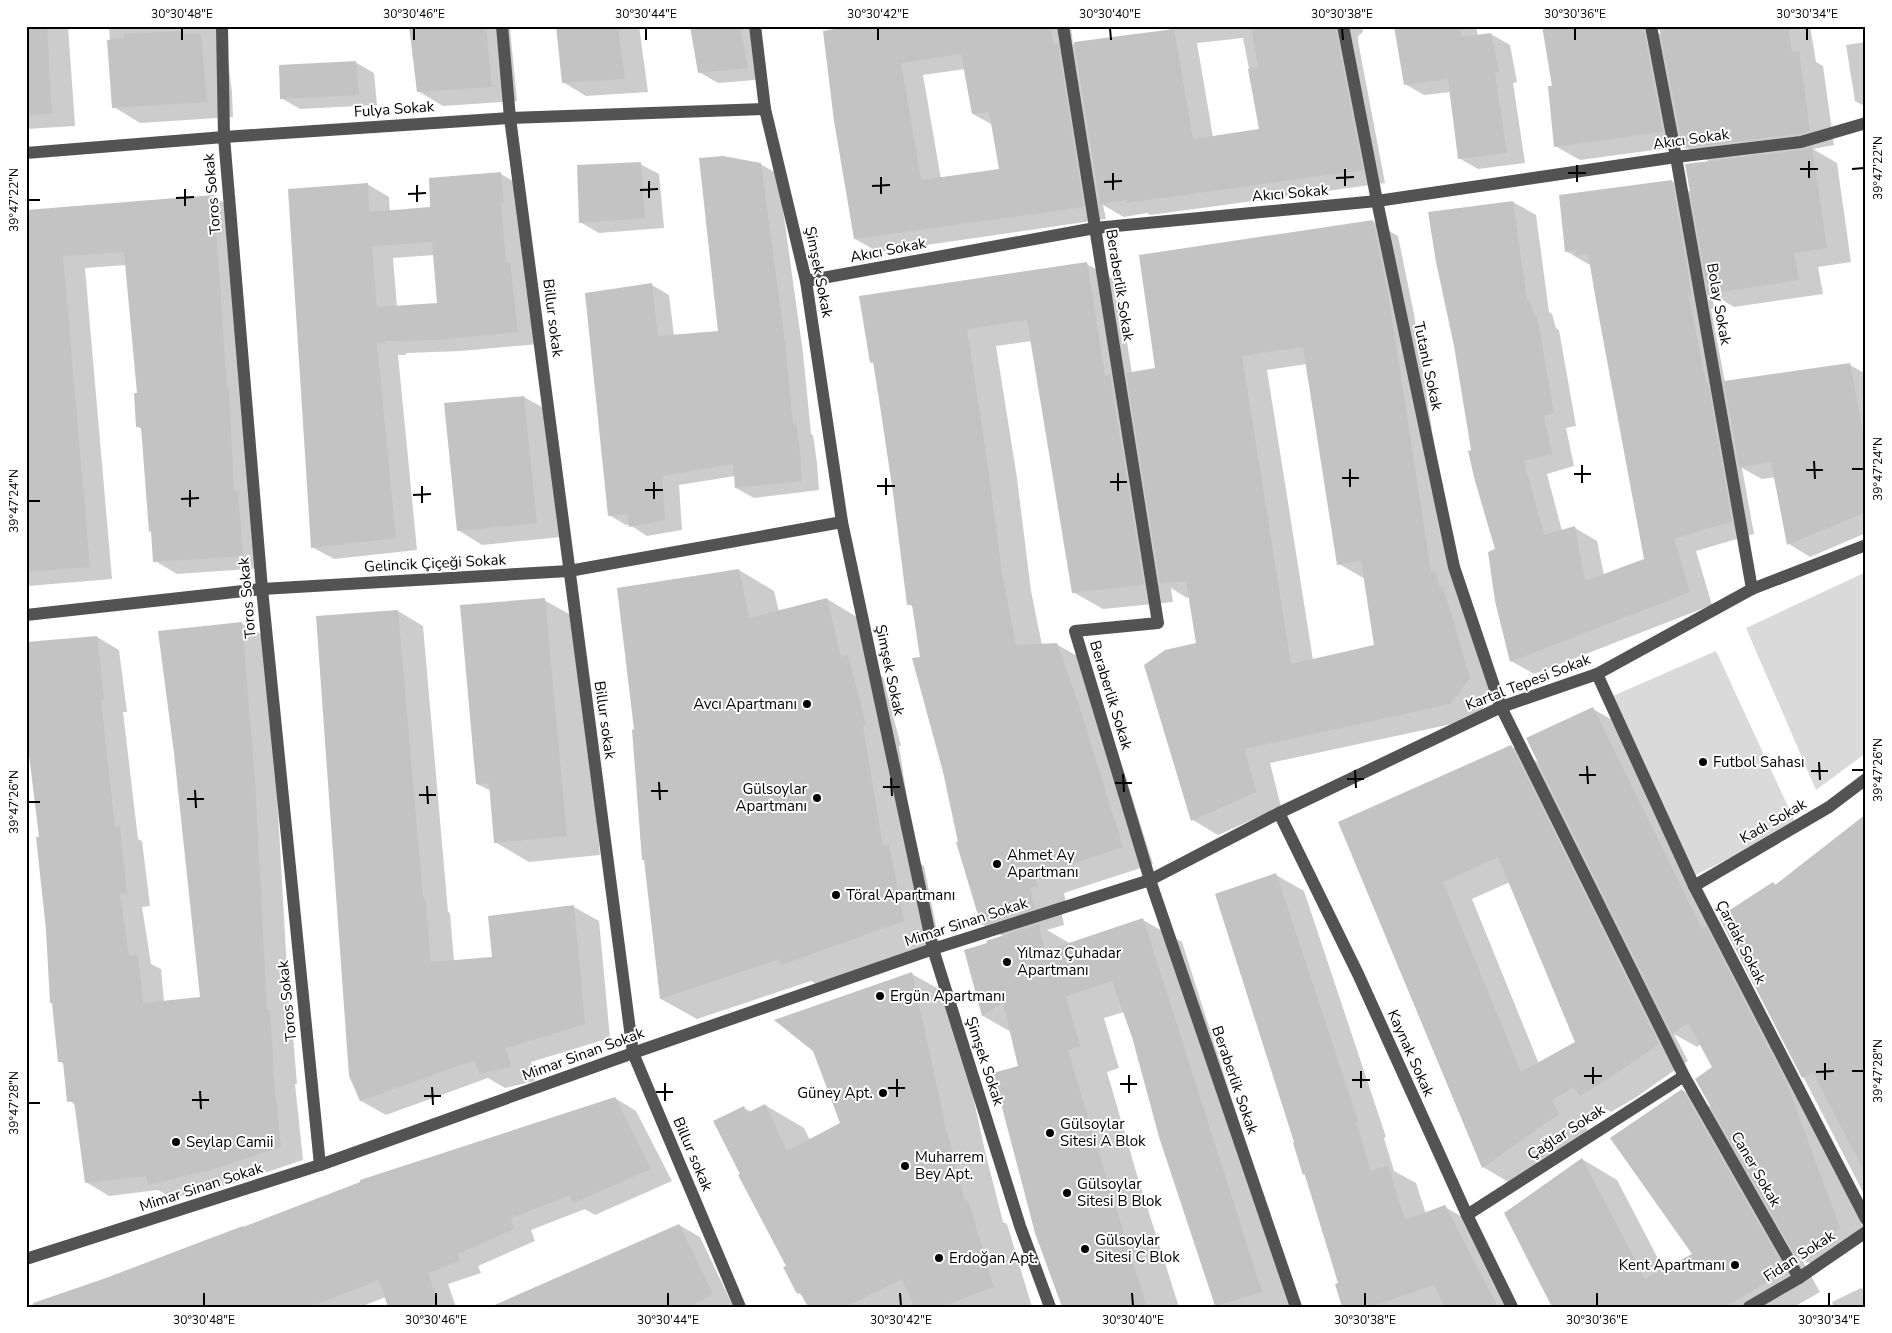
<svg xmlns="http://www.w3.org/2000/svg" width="1892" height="1333" viewBox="0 0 1892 1333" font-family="'Nunito Sans',sans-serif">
<rect width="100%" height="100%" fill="#fff"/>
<g fill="#dadada">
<polygon points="1866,572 1866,753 1816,790 1746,628"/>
<polygon points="1716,651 1797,826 1695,875 1608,698"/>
</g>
<g fill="#0003" fill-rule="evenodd">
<polygon points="26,26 68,26 75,126 26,129"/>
<polygon points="109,26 224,26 232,92 233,117 140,123 114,107"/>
<polygon points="410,26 507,26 510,28 517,101 443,106 418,91"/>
<polygon points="557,26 639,26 648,92 586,96 563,82"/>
<polygon points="689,26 758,26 767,79 718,83 699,72 692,28"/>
<path d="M859 26H1071L1073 44 1171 31 1170 26H1362L1363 32 1358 36V41L1385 183 1150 215 1147 213 1124 217 1103 205 1106 219 878 252 855 239ZM1243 38 1261 130 1213 137 1197 43ZM965 69 973 114 993 125 1000 170 941 179 923 75Z"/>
<polygon points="1394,26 1476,26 1478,36 1491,34 1510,45 1517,82 1513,83 1525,163 1478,169 1459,158 1450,92 1424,95 1405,84"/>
<polygon points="1543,26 1647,26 1662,35 1662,32 1652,26 1810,26 1816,62 1823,66 1834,145 1813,149 1837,163 1851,262 1818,267 1823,294 1734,307 1712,294 1714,309 1711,309 1725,382 1850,365 1866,374 1866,533 1810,557 1789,544 1776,477 1762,479 1742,468 1754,534 1696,551 1712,605 1534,674 1511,661 1497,550 1472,451 1513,202 1536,215 1549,312 1552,314 1556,328 1559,330 1576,426 1566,428 1574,466 1547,474 1562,531 1575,528 1597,541 1604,575 1646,559 1591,264 1588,264 1566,251 1672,181 1692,193 1710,162 1684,146 1580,160 1555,146 1553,87"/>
<polygon points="1866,42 1866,107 1855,101 1846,45"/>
<polygon points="355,62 374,73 377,105 300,109 281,98"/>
<polygon points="1866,150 1866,168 1863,151"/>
<polygon points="640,164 659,174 664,228 599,233 580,222"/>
<polygon points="760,164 778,174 803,353 811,434 813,435 817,463 819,490 754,498 736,488 735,476 679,485 682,530 647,536 630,525 626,525 609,515 652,285 669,295 674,336 719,332"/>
<path d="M501 174 522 186 539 344 461 351 406 353V355H398L417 550 334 559 312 547 367 184 389 197 390 212 432 208ZM434 255 439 304 397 307 393 258Z"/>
<polygon points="213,197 236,209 265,568 177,574 155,561 153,533 150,531 142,429 138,427 138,394 127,265 85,268 112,579 28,586 26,585 26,211"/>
<path d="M1372 221 1398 236 1414 314 1456 584 1494 693 1475 719 1270 763 1281 807 1218 835 1193 820 1197 644 1189 597 1187 598 1171 588 1173 602 1103 609 1073 592 1032 341 996 346 1017 478 1031 591 1042 645 1056 644 1086 661 1109 724 1153 864 1064 893 1066 903 1060 905 1064 925 1047 930 1071 944 1143 920 1182 942 1298 1307H1216L1161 1136 1134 1041 1124 1012 1104 1018 1119 1068 1107 1072 1137 1175 1179 1307H1064L1019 1067 1011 1032 983 1016 965 951 988 944 1003 936 982 924 959 843 921 658 914 607 908 604 895 492 875 364 871 362 1087 264 1117 281 1132 373 1157 370ZM1307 364 1339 564 1365 579 1375 646 1313 660 1267 370Z"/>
<polygon points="524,397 549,411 561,537 482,545 458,530"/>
<polygon points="739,570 774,591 779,612 827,599 862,620 875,672 883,677 901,746 899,746 917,862 924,866 939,941 817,984 811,981 697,1019 661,999 645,860"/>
<polygon points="544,600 578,619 600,855 529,862 495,842 491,791 477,784"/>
<polygon points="398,611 423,626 448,912 450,913 454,961 493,958 574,907 599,921 610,1038 531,1062 535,1081 505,1088 488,1078 386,1115 361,1101"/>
<polygon points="241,623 264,636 277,793 290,1023 292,1024 297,1084 295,1084 303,1160 235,1183 172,1198 158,1190 109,1196 86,1182 76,1105 69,1101 64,1064 60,1062 40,838 97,637 119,650 127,712 123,712 138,839 142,841 150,906 142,907 151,964 161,969 164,1002 201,998"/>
<path d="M1593 709 1616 722 1866 1206V1226L1859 1230 1821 1270 1801 1258 1820 1292 1794 1307H1553L1582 1159 1617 1180 1664 1270 1694 1255 1682 1090 1713 1108 1714 1068 1701 1044 1697 1047 1674 1034 1688 1061 1635 1098 1611 1112 1600 1106 1581 1117 1588 1131 1512 1184 1483 1167 1340 823 1511 746 1539 763ZM1510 882 1577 1043 1539 1064 1472 899Z"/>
<polygon points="1866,816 1866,1198 1721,918 1773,883 1776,885"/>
<polygon points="1276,875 1304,891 1386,1137 1384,1138 1394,1171 1416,1183 1426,1214 1445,1207 1473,1223 1517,1307 1344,1307 1339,1284 1217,895"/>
<polygon points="912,974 951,996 985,1151 1003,1222 1007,1224 1032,1307 809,1307 804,1297 798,1293 788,1266 744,1108 752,1112 765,1105 804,1128 810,1140 842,1124"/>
<polygon points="615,1098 636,1111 672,1181 595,1215 585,1209 531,1230 535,1241 478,1266 481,1273 448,1284 456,1307 390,1307 386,1297 360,1307 26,1307"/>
<polygon points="679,1225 700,1237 733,1306 494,1307"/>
<polygon points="1861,1288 1866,1291 1866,1307 1834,1307 1832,1302"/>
</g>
<g fill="#c3c3c3" fill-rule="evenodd">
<polygon points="26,26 47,26 52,114 26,115"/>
<polygon points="409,26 486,26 492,87 417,92"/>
<polygon points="556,26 618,26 625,79 562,83"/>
<polygon points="690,26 740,26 748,68 698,73"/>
<path d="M852 26H1051L1053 45 1058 44 1084 207 854 239 834 121 823 31ZM961 54 972 114 989 112 999 169 921 180 901 63Z"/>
<polygon points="1251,26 1335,26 1363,170 1126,203 1126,200 1100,204 1074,42 1174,29 1193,139 1259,129 1248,69 1258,67"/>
<polygon points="1394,26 1460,26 1461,37 1491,33 1499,72 1495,73 1507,153 1458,159 1448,79 1404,85"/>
<polygon points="1542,26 1643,26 1663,132 1554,147 1548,86 1552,86"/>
<polygon points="1659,26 1788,26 1792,52 1799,51 1810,131 1799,134 1683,148"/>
<polygon points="183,31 183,34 201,34 207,102 112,108 107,40 125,38 124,34"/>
<polygon points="356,61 359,95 280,99 279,65"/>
<polygon points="1812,147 1827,248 1794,253 1799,280 1708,294 1685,164 1802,150"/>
<polygon points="723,156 761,163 785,342 793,424 796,423 800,452 802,481 735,488 733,464 662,476 665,520 629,527 627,514 608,516 585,293 652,283 658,336 718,331 699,158"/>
<polygon points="641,162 645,218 579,223 577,165"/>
<path d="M501 172 504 202H501L506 262H510L518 332 438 340 385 341V343L377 344 396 538 311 548 288 189 368 183 369 212 430 207 429 178ZM432 242 437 303 377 307 372 246Z"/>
<polygon points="1672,180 1692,296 1689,297 1706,383 1708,383 1732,521 1674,539 1690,592 1510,662 1495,601 1488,552 1495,549 1475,481 1468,451 1471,450 1454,346 1436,262 1428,212 1513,201 1527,300 1530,300 1534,316 1537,316 1554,413 1544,416 1552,454 1524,461 1544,535 1575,526 1585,581 1644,559 1598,312 1588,254 1576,256 1575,250 1565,252 1559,195"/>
<polygon points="214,195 227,388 229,388 234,491 238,491 243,556 153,562 151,531 149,532 141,427 136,427 134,393 137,393 124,252 63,256 90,567 26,572 26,210"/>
<path d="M1373 220 1389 299 1431 572 1435 571 1440 587 1443 586 1470 678 1450 704 1245 749 1256 792 1191 821 1144 665 1165 650 1196 643 1186 581 1160 584 1126 373 1155 368 1139 255ZM1303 347 1337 565 1361 561 1374 645 1291 664 1242 356Z"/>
<polygon points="1087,262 1105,376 1110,375 1144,585 1072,593 1027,320 967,329 987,460 1002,573 1016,645 1057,643 1079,706 1123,847 1035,876 1037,886 1030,888 1035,908 981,925 956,842 958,842 943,772 912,658 920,657 912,605 907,605 893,493 880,406 873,362 870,363 859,296"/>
<polygon points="1850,363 1866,448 1866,512 1787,545 1771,462 1739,467 1724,381"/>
<polygon points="524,396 537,523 457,531 444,403"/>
<polygon points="739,569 749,618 827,598 841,657 848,655 866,725 863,726 883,846 889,844 904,921 781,965 780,959 660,999 644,860 642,860 632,730 634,729 617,588"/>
<polygon points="545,598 567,836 494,843 489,783 476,784 460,605"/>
<polygon points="398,610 423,897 425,897 431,962 492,957 488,916 574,905 585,1024 506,1048 511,1067 479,1074 475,1060 360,1101 349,1076 316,616"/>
<polygon points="242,622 255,779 267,1010 270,1010 274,1071 273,1071 281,1147 211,1170 148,1185 146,1176 85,1183 74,1101 67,1102 63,1062 58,1062 52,1003 50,1003 46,930 36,837 39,837 26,730 26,642 97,636 104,699 101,700 115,827 120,827 127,893 120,894 129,956 138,955 143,1003 200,997 174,753 158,631"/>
<polygon points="1593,707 1702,929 1706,926 1787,1084 1840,1228 1796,1257 1695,1079 1712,1067 1688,1023 1672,1034 1526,738"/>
<path d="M1511 745 1659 1044 1605 1081 1580 1096 1574 1087 1552 1100 1559 1114 1482 1168 1338 822ZM1498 857 1575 1042 1521 1072 1443 882Z"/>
<polygon points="1866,814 1866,1175 1813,1073 1802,1078 1719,917 1773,882 1775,885"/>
<polygon points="1276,873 1358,1121 1356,1122 1371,1171 1388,1165 1405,1220 1445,1205 1498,1307 1445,1307 1434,1285 1370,1307 1342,1307 1335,1284 1338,1283 1305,1174 1303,1175 1293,1143 1294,1142 1215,894"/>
<polygon points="1143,918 1262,1292 1215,1306 1159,1137 1132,1037 1112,981 1066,996 1080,1046 1068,1050 1098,1151 1147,1307 1062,1307 1035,1233 993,1073 1018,1066 1003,1003 982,1016 964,950 987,943 986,941 1039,924 1045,951"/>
<polygon points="912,972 946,1128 965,1201 968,1200 994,1287 941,1307 914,1307 902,1279 845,1307 808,1307 800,1292 797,1294 783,1267 786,1266 738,1175 740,1174 713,1121 744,1106 747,1113 765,1104 787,1151 840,1123 813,1051 774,1020"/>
<polygon points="1682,1089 1786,1271 1725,1307 1552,1307 1504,1213 1582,1158 1645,1279 1692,1254 1610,1138"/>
<polygon points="615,1097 651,1169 573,1203 570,1195 511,1218 514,1229 458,1254 460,1261 428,1273 439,1307 388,1307 379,1280 309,1307 34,1307 33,1303 106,1278 211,1238 243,1226 243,1227 360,1182 360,1180"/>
<polygon points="679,1224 713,1294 689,1307 490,1307"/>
</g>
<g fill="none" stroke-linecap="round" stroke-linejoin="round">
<g stroke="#535353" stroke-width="12">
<polyline points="222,26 224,137 262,589 320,1165"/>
<polyline points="502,26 510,118 633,1053 740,1307"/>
<polyline points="755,26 765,109 806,281 842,522 933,949 1020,1226 1050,1307"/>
<polyline points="1063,26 1158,623 1075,631 1150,880 1296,1307"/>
<polyline points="1343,26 1377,201 1454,567 1501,707 1684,1076 1799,1278"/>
<polyline points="1651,26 1676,157 1752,589"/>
<polyline points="26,153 224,137 510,118 765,109"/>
<polyline points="806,281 1095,228 1377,201 1676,157 1801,142 1866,123"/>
<polyline points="26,615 262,589 569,571 842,522"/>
<polyline points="1597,674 1694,886 1866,1219"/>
<polyline points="1279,813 1358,974 1467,1215 1512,1307"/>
<polyline points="1694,886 1829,807 1866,779"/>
<polyline points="1467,1215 1684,1076"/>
<polyline points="26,1259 320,1165 633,1053 933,949 1150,880 1279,813 1501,707 1597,674 1752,589 1866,545"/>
<polyline points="1749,1307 1799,1278 1866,1232"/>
</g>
</g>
<path fill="none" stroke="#000" stroke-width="2" d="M182 28V40M414 28V40M646 28V40M878 28V40M1110 28 1111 40M1342 28 1343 40M1575 28V40M1807 28V40M1809 161V178M1577 165V182M1345 169V186M1800 169H1818M1852 169 1864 168M1113 173V190M1568 173H1586M881 177V194M1336 178 1354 177M649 181V198M1104 182 1122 181M417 185V202M872 186 890 185M185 189V206M640 190 658 189M408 194 426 193M176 198 194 197M28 200H40M1814 461 1815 479M1582 465V483M1350 469V487M1852 469H1864M1806 470H1823M1118 473V491M1574 474H1591M886 478V495M1342 478H1359M654 482V499M1110 482H1127M422 486V503M877 486H895M190 490V507M645 490H663M413 495 431 494M181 499 199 498M28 501H40M1819 762 1820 780M1587 766 1588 784M1355 770 1356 788M1852 770H1864M1811 771H1828M1123 774 1124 792M1579 775H1596M891 778 892 796M1347 779H1364M659 782 660 800M1115 783H1132M427 786 428 804M883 787H900M195 790 196 808M651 791H668M419 795H436M187 799H204M28 802H40M1825 1063V1080M1593 1067V1084M1361 1071V1088M1852 1071H1864M1816 1072 1834 1071M1129 1075V1093M1584 1076H1602M897 1079V1097M1352 1080H1370M665 1083V1101M1120 1084H1137M432 1087 433 1105M888 1088H905M200 1091 201 1109M656 1092H673M424 1096H441M192 1100H209M28 1103H40M204 1293V1306M436 1293V1306M668 1293V1306M900 1293 901 1306M1132 1293 1133 1306M1365 1293V1306M1597 1293V1306M1829 1293V1306"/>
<g fill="#000" stroke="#fff" stroke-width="2">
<circle cx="807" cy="704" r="5"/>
<circle cx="1703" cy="762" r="5"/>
<circle cx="817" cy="798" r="5"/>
<circle cx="997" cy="864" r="5"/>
<circle cx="836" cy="895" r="5"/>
<circle cx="1007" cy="962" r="5"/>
<circle cx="880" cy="996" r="5"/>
<circle cx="883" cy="1093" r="5"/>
<circle cx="1050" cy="1133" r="5"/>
<circle cx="176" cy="1142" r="5"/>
<circle cx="905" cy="1166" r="5"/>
<circle cx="1067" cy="1193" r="5"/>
<circle cx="1085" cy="1249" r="5"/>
<circle cx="939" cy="1258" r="5"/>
<circle cx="1735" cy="1265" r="5"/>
</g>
<g text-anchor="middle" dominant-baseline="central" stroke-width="4" stroke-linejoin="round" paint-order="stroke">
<g font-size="15" fill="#000" stroke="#fff">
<text transform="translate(394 109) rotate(-4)">Fulya Sokak</text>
<text transform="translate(1691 139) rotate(-8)">Akıcı Sokak</text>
<text transform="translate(1290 193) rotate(-5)">Akıcı Sokak</text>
<text transform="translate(212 194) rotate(-95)">Toros Sokak</text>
<text transform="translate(888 250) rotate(-11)">Akıcı Sokak</text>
<text transform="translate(819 272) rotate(79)">Şimşek Sokak</text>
<text transform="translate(1120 285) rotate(81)">Beraberlik Sokak</text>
<text transform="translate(1719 304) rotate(80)">Bolay Sokak</text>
<text transform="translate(553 318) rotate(83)">Billur sokak</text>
<text transform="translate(1428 366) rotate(78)">Tutanlı Sokak</text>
<text transform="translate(435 563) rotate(-3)">Gelincik Çiçeği Sokak</text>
<text transform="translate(247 598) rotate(-95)">Toros Sokak</text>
<text transform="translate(890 670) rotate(78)">Şimşek Sokak</text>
<text transform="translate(1528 682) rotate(-21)">Kartal Tepesi Sokak</text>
<text transform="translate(1111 695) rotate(73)">Beraberlik Sokak</text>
<text transform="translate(605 720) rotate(82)">Billur sokak</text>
<text transform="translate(1773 821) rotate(-30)">Kadı Sokak</text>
<text transform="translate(966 922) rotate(-18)">Mimar Sinan Sokak</text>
<text transform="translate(1741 942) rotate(63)">Çardak Sokak</text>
<text transform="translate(287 1001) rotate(-96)">Toros Sokak</text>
<text transform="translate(1411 1053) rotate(66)">Kaynak Sokak</text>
<text transform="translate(583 1054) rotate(-20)">Mimar Sinan Sokak</text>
<text transform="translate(985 1061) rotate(72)">Şimşek Sokak</text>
<text transform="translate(1235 1080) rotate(71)">Beraberlik Sokak</text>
<text transform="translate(1566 1132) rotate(-33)">Çağlar Sokak</text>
<text transform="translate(693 1154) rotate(67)">Billur sokak</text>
<text transform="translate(1756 1169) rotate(60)">Caner Sokak</text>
<text transform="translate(201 1187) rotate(-18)">Mimar Sinan Sokak</text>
<text transform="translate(1799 1256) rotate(-33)">Fidan Sokak</text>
</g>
<g font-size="15" fill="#000" stroke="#fff" text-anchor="start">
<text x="797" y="704" text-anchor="end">Avcı Apartmanı</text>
<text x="1713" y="762">Futbol Sahası</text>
<text x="807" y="789" text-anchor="end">Gülsoylar<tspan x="807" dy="17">Apartmanı</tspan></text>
<text x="1007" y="855">Ahmet Ay<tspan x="1007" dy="17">Apartmanı</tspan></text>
<text x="846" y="895">Töral Apartmanı</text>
<text x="1017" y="953">Yılmaz Çuhadar<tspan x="1017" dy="17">Apartmanı</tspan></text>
<text x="890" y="996">Ergün Apartmanı</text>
<text x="873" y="1093" text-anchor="end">Güney Apt.</text>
<text x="1060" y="1124">Gülsoylar<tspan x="1060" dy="17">Sitesi A Blok</tspan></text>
<text x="186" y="1142">Seylap Camii</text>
<text x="915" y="1157">Muharrem<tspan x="915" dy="17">Bey Apt.</tspan></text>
<text x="1077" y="1184">Gülsoylar<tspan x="1077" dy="17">Sitesi B Blok</tspan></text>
<text x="1095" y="1240">Gülsoylar<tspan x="1095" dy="17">Sitesi C Blok</tspan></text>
<text x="949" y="1258">Erdoğan Apt.</text>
<text x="1725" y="1265" text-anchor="end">Kent Apartmanı</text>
</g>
</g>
<rect width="1892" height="1333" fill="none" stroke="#ffffff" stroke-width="55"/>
<rect x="28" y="28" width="1836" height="1278" fill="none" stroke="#000" stroke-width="2"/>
<g font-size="12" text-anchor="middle" fill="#000">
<text x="182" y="18">30°30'48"E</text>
<text x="414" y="18">30°30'46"E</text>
<text x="646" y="18">30°30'44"E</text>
<text x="878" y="18">30°30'42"E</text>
<text x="1110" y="18">30°30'40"E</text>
<text x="1342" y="18">30°30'38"E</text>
<text x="1575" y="18">30°30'36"E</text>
<text x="1807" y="18">30°30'34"E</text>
<text transform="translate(1878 168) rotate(-90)" y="4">39°47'22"N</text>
<text transform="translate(14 200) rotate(-90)" y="4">39°47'22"N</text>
<text transform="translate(1878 469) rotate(-90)" y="4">39°47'24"N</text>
<text transform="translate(14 501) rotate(-90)" y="4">39°47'24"N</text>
<text transform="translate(1878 770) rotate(-90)" y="4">39°47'26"N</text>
<text transform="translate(14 802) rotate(-90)" y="4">39°47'26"N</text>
<text transform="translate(1878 1071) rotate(-90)" y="4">39°47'28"N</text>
<text transform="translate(14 1103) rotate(-90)" y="4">39°47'28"N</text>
<text x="204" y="1324">30°30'48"E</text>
<text x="436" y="1324">30°30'46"E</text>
<text x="668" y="1324">30°30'44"E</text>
<text x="901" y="1324">30°30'42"E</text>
<text x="1133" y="1324">30°30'40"E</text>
<text x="1365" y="1324">30°30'38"E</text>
<text x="1597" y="1324">30°30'36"E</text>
<text x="1829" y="1324">30°30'34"E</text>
</g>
</svg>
